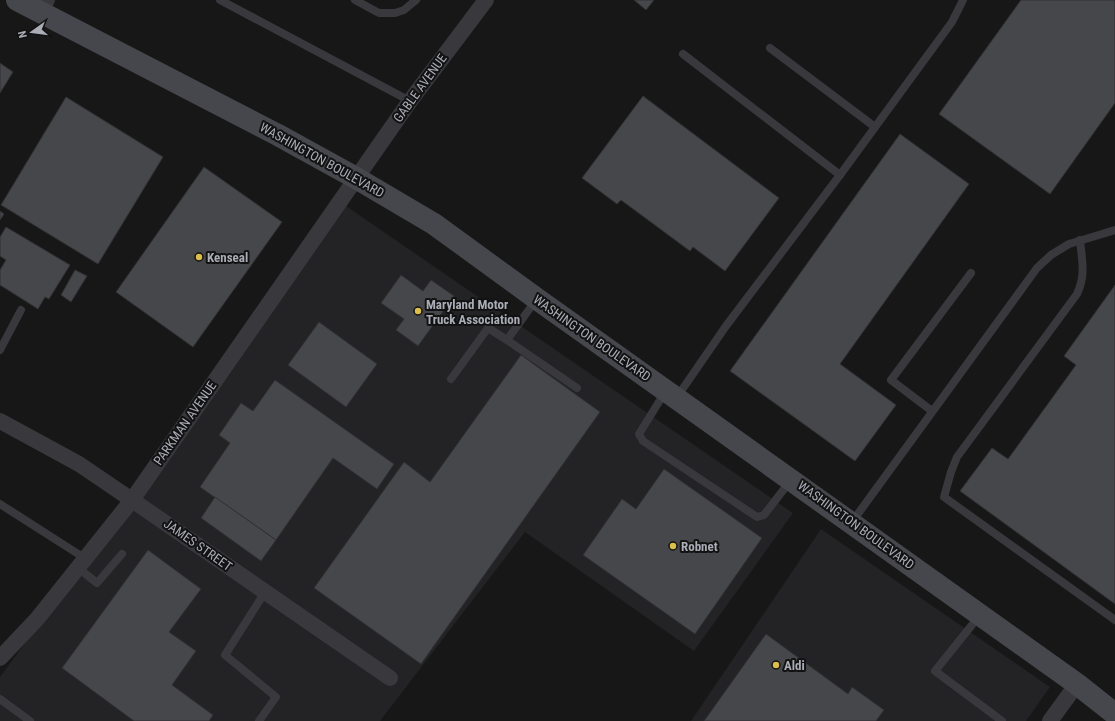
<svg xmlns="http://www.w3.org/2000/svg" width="1115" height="721" viewBox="0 0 1115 721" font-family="'Roboto Condensed',sans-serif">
<rect width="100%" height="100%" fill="#171718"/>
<g fill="#232325">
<polygon points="346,206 793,513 694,651 525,532 380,721 0,721 0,677"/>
<polygon points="821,529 1050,687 1026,721 691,721"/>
</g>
<g fill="#46474a" stroke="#313134">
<polygon points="634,0 654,0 646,10"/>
<polygon points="1021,0 1115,0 1115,103 1050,194 939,114"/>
<polygon points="0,63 13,72 0,93"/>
<polygon points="643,96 779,198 725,271 693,247 690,251 621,200 617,204 582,178"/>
<polygon points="66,97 163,157 98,264 1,205"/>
<polygon points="900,134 969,184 840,364 896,405 855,461 730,371"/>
<polygon points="204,167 282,222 193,347 116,292"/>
<polygon points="0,211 4,214 0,220"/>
<polygon points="6,227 70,265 49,299 45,297 38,309 0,285 0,270 6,260 0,256 0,237"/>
<polygon points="75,270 87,276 71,302 61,295"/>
<polygon points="401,275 423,291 431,280 454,296 418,346 396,330 404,319 381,303"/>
<polygon points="1115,285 1115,604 960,491 992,448 1008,459 1076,365 1064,356"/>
<polygon points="319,322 377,364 346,407 288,365"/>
<polygon points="521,355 600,412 421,664 314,588 404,462 430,482"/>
<polygon points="275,380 394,464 377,489 333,458 276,540 200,487 230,443 219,435 241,403 253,411"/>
<polygon points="664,469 762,538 695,634 583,555 622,499 636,509"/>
<polygon points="215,497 276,540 261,561 201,518"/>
<polygon points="148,550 201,589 169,632 196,651 172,685 213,715 209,721 134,721 62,668"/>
<polygon points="766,634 848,694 852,687 884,710 876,721 704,721"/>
</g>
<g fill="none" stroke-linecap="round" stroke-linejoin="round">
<g stroke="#38383d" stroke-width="8">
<polyline points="220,0 410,101"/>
<polyline points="355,0 379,13 395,13 404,10 416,0"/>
<polyline points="770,48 875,127"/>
<polyline points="683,54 840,175"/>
<path d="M1080 240C1082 261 1086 275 1077 294L957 457 951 472 944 497 1115 620"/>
<polyline points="507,340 577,388"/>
<polyline points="0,350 21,310"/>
<polyline points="451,379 488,328 507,340 536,300"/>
<polyline points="665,392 639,434 643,441 757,517 764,515 791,480"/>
<polyline points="677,397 726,326 840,175 952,22 963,0"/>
<polyline points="932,411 891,380 971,273"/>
<polyline points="0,504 86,559"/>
<polyline points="852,522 1037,268 1051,255 1069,244 1115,230"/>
<polyline points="78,568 97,583 122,554"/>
<polyline points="980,615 935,671 1002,721"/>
<polyline points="0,699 30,721"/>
<polyline points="259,721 276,697 225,655 265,592"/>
</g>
<g stroke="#38383d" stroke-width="16">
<polyline points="39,12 47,0"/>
<polyline points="0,421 79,464 132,500 390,678"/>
<polyline points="0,658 37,619 132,500 410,101 486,0"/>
<polyline points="1050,721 1077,684"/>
</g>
<polyline stroke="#46474c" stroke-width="22" points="17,0 278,135 356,178 434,224 537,299 1077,684 1115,714"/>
</g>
<g fill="#dbbe4c" stroke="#121213" stroke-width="1.5">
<circle cx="199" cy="257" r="4"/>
<circle cx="418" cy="311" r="4"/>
<circle cx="673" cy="546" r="4"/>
<circle cx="776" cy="665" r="4"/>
</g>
<g text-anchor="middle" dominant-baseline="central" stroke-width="4" stroke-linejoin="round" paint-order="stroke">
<g font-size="13" fill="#aaacb6" stroke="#121213">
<text transform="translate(420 88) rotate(-54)">GABLE AVENUE</text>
<text transform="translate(322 160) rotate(29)">WASHINGTON BOULEVARD</text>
<text transform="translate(592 338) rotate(35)">WASHINGTON BOULEVARD</text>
<text transform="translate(185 423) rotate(-55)">PARKMAN AVENUE</text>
<text transform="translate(856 525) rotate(36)">WASHINGTON BOULEVARD</text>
<text transform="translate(198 545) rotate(35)">JAMES STREET</text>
</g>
<g font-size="13" font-weight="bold" fill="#aaacb6" stroke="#121213" text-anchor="start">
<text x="207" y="257">Kenseal</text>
<text x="426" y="304">Maryland Motor<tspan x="426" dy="15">Truck Association</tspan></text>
<text x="681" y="546">Robnet</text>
<text x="784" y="665">Aldi</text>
</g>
</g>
<g transform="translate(32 32) rotate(256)" stroke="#121213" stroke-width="3" paint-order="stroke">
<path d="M0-3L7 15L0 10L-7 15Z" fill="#aaacb6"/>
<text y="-6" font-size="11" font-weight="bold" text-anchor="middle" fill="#aaacb6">N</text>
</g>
</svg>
